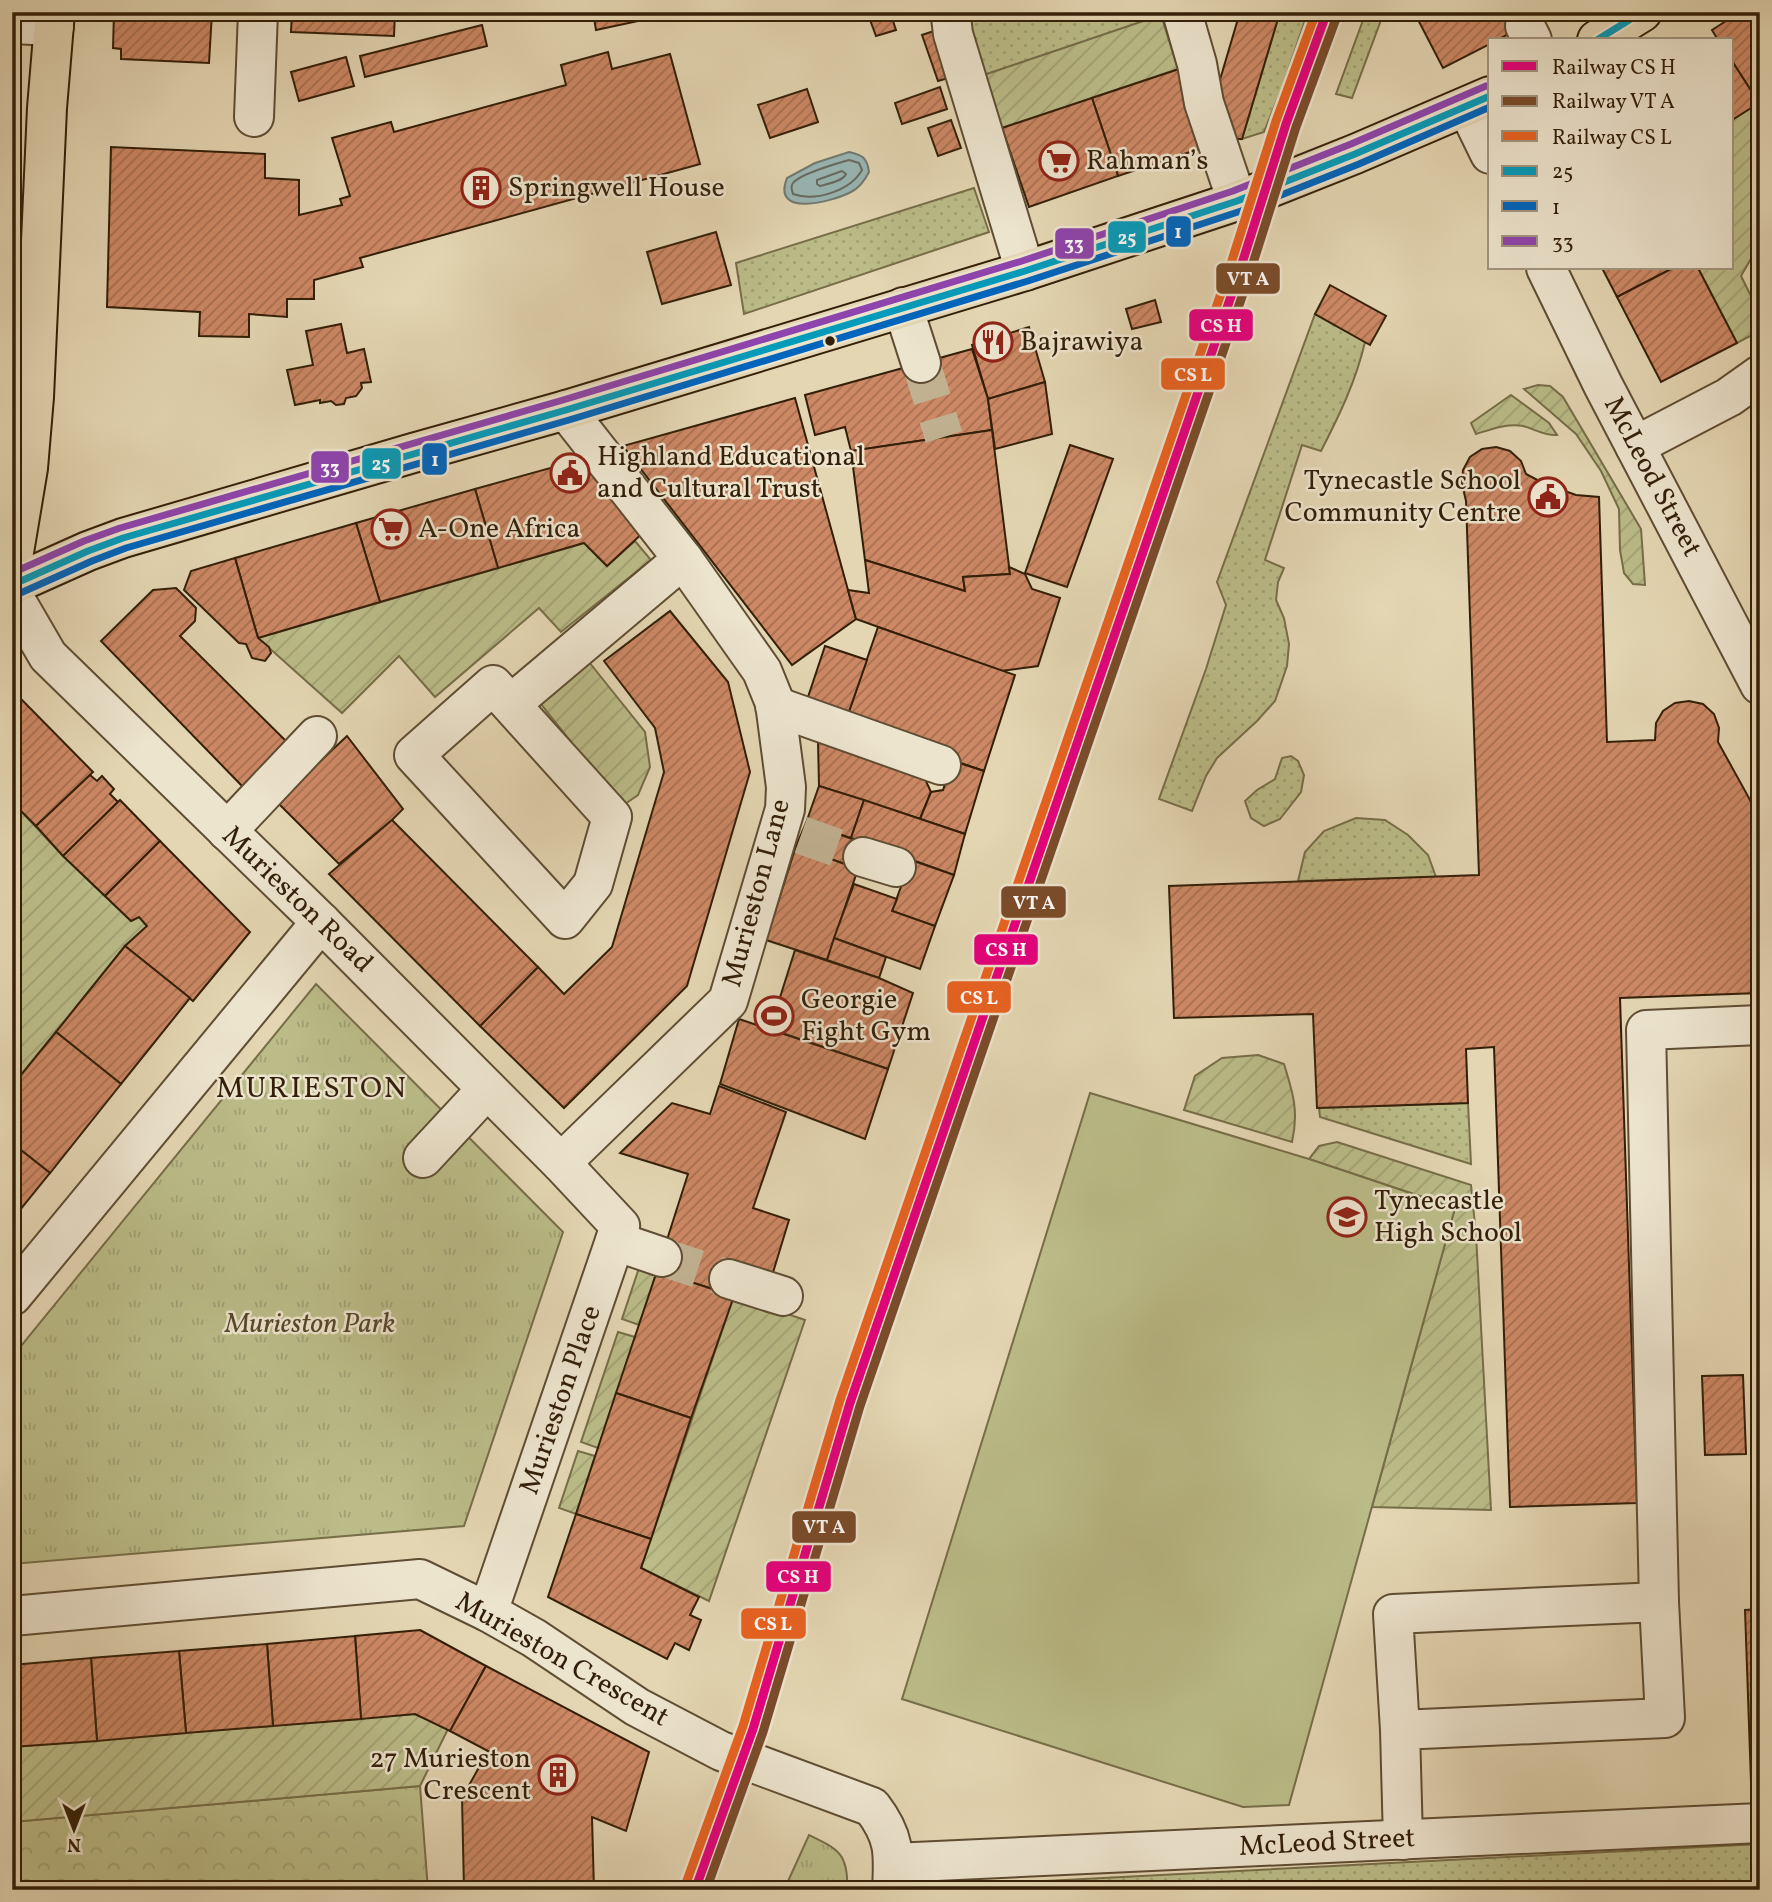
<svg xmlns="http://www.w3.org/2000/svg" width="1772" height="1902" viewBox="0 0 1772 1902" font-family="Vollkorn,serif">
<defs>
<pattern id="grass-dots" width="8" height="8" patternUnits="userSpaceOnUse" patternTransform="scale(1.75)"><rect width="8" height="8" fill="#bbbc88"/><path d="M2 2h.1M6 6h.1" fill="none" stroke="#a1a174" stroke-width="1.8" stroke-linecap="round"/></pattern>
<pattern id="forest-crowns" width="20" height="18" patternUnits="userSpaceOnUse" patternTransform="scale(1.75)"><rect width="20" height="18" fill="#bbbc88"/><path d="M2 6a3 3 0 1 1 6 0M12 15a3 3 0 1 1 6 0" fill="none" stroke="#a1a174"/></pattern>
<pattern id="park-tufts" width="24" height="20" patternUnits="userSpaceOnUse" patternTransform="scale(1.75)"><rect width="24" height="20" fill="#bbbc88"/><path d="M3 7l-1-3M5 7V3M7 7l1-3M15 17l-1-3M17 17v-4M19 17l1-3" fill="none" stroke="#a1a174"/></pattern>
<pattern id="garden-furrows" width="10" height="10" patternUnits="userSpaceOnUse" patternTransform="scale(1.75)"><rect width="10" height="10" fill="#bbbc88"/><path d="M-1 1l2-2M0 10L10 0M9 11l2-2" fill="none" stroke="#a1a174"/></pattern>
<pattern id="building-hatch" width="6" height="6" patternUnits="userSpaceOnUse" patternTransform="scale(1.75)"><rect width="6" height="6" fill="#cd8865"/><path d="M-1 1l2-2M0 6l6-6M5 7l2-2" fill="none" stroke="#a76f51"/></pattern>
</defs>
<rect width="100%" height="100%" fill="#e4d6b3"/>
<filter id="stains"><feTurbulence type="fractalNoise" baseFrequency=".00286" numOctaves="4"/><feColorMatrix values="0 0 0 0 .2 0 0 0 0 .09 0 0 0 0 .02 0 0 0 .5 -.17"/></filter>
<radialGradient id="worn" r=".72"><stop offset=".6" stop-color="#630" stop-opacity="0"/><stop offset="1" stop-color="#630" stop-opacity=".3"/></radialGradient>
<g fill="url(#grass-dots)" stroke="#776e48" stroke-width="2">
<polygon points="964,12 1155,12 1157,17 984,75"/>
<polygon points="1280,12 1308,12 1282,88 1264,132 1242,139"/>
<polygon points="1366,12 1384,12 1352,98 1336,94"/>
<polygon points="974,188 989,232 744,314 736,263"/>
<path d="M1315 314 1365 342C1356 381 1339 416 1321 451L1302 445 1265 560 1284 568 1278 582 1276 600 1284 618 1289 644 1287 666 1275 701 1257 721 1217 758 1206 776 1192 811 1159 799 1206 669 1226 605 1217 582Z"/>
<polygon points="1291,756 1298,761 1304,775 1301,792 1280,819 1264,826 1251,818 1245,801 1257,790 1275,779 1282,758"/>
<polygon points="1356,818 1385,820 1408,835 1428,855 1436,877 1298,881 1305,852 1324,831"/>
<polygon points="1468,1103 1471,1164 1320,1117 1319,1108"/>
<polygon points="1760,1844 1760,1890 946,1890 946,1886"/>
</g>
<polygon fill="url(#forest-crowns)" stroke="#776e48" stroke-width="2" points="420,1786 428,1890 12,1890 12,1822"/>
<g fill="url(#park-tufts)" stroke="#776e48" stroke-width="2">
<polygon points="316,984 563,1232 464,1526 12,1564 12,1357"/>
<path d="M809 1835C838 1849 849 1854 847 1890H784Z"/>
</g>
<g fill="url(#garden-furrows)" stroke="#776e48" stroke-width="2">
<polygon points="1161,15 1178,69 1002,128 984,75"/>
<polygon points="1760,102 1760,243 1741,276 1760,314 1760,331 1737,343 1698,268 1732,268 1732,120"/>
<polygon points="1538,385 1550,386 1563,397 1641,529 1645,585 1633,584 1624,573 1620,550 1619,509 1601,471 1576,434 1524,389"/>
<path d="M1511 395 1549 423 1557 435C1544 436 1535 429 1523 426 1507 423 1492 429 1476 434L1471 423Z"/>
<polygon points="635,541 651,560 561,632 539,608 435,697 399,656 342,713 258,638 584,543 607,566"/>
<polygon points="589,662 645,732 650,767 638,795 622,806 541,704"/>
<polygon points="20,810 63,856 131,921 139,917 147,926 125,946 12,1086 12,819"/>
<path d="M1258 1055 1284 1064C1293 1093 1299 1112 1292 1142L1184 1110 1195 1076 1222 1058Z"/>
<polygon points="1337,1142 1471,1185 1476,1235 1491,1510 1372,1507 1455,1208 1309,1159 1319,1146"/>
<polygon points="640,1265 657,1271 639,1325 622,1319"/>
<polygon points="734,1296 805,1320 709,1601 641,1568"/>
<polygon points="618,1332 635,1337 598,1448 581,1442"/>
<polygon points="578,1451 595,1456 576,1514 559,1508"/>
<polygon points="415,1714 448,1729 420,1786 12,1822 12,1747"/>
</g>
<polygon fill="#bbbc88" stroke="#776e48" stroke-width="2" points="1090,1093 1309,1159 1455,1208 1289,1805 1243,1807 902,1699"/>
<path fill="#99b7b7" stroke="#707a71" stroke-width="2" d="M849 152C862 155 867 157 869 172 865 180 859 188 851 192 832 202 771 218 787 178L815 163Z"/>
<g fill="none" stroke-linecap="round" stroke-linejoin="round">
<g stroke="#666b60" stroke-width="2">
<path d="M849 160 859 163 862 170C850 191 815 202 793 194 792 190 790 187 793 183 800 174 838 163 849 160Z"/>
<path d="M842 171 846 174C843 181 828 184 820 186L817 184V180Z"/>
</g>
</g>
<g fill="url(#building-hatch)" stroke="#331f08" stroke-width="2">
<polygon points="114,12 212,12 209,63 121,59 121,49 113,48"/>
<polygon points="292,12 395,12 394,36 291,32"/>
<polygon points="593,12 665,12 666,15 596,30"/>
<polygon points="884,12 890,12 896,30 876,36 869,17"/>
<polygon points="1240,12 1280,12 1242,139 1231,139 1214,100"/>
<polygon points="1414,12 1552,12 1497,40 1490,40 1490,44 1443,68"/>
<polygon points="1740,12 1760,12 1759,103 1732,61 1732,40 1718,40 1712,30"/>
<polygon points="482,25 487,46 365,77 360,56"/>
<polygon points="940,29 955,76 938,81 922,35"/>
<polygon points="608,52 612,69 670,54 700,164 360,258 363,267 314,280 314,299 287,299 287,317 249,314 249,337 199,336 200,312 107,307 111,147 265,154 265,178 299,180 299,215 342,205 340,199 350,196 332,138 391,122 394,132 566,85 561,65"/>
<polygon points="346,57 354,86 299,101 291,72"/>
<polygon points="1732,61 1759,103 1732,120"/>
<polygon points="1179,69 1205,147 1118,176 1092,98"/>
<polygon points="940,87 947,109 902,124 895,103"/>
<polygon points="807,89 818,122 770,138 758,105"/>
<polygon points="1092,98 1118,176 1029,207 1002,128"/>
<polygon points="951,120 961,148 938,156 928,128"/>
<polygon points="716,232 731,285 662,304 647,252"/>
<polygon points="1602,268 1673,268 1617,297"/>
<polygon points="1673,268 1698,268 1737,343 1661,382 1617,297"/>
<polygon points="1330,285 1386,316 1370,345 1315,314"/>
<polygon points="1155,300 1161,322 1132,329 1126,309"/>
<polygon points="341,324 347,353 364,349 371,382 361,383 362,388 356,396 346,398 344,404 336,405 331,401 320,403 320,400 295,405 287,370 313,365 306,331"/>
<polygon points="1029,327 1045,382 988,399 972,345"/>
<polygon points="972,349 988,399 992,430 851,451 845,427 815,435 805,395"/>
<polygon points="1045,382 1052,434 995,449 988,399"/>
<polygon points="795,398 856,619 792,665 623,446"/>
<polygon points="992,430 1010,574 963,577 965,591 865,560 851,451"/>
<polygon points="1070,445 1113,459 1067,587 1025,573"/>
<polygon points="1496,447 1510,451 1521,461 1526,474 1545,484 1576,495 1599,497 1607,742 1655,740 1656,723 1663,711 1675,703 1689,701 1703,704 1714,714 1719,728 1718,742 1760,818 1760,993 1620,998 1637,1503 1510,1507 1494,1047 1466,1049 1468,1103 1317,1108 1313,1014 1174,1018 1169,886 1479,875 1466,501 1462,484 1463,470 1470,457 1482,449"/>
<polygon points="579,460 647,529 607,566 584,543 498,568 475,489"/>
<polygon points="475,489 498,568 380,602 356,523"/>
<polygon points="356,523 380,602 258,638 235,558"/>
<polygon points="235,558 258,638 269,647 271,653 265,661 252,658 246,644 239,643 184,590 191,571"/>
<polygon points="865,560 965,591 963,577 1010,574 1009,567 1025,574 1032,589 1060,598 1038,666 1001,671 856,619 848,590 869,593"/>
<polygon points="176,588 196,608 195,621 180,636 288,743 243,787 101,641 153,590"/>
<polygon points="670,611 728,682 750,772 687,986 564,1108 480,1026 538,967 564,994 612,947 664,772 655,728 604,661"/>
<polygon points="878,627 1015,675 984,771 845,723"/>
<polygon points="825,646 867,660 845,723 814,712 808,697"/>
<polygon points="12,698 22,700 93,772 36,826 20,810 12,819"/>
<polygon points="347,736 403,809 392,820 339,864 277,802"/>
<polygon points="818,741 921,770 931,792 920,819 819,786"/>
<polygon points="953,761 984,771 965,834 920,819 931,792 943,790"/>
<polygon points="90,775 97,781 102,776 114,789 110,794 118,802 63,856 36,826"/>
<polygon points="819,786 864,800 851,838 806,823"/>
<polygon points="120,800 160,841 105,896 63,856"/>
<polygon points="864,800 965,834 954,875 851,838"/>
<polygon points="392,820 538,967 480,1026 329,874"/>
<polygon points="806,823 867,844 858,869 796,846"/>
<polygon points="160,841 250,932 193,1001 125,946 147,926 139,917 131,921 105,896"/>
<polygon points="796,846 858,869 827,960 766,940"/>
<polygon points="911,860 954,875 935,926 892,911"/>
<polygon points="854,884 897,899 892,911 935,926 920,969 834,938"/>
<polygon points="834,938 886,957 879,978 827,960"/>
<polygon points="125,946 190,998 121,1084 56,1032"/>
<polygon points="795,950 879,978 913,993 888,1069 770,1029"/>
<polygon points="739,1019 888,1069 865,1139 720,1084"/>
<polygon points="56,1032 121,1084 50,1173 12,1143 12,1086"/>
<polygon points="719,1086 786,1112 753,1208 789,1220 771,1279 724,1293 657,1271 688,1174 620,1153 672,1103 710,1114"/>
<polygon points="12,1143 50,1173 12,1220"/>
<polygon points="657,1271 734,1296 691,1418 616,1393"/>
<polygon points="1743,1375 1746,1454 1705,1455 1702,1376"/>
<polygon points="616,1393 691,1418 651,1539 576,1514"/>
<polygon points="576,1514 651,1539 641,1568 699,1597 690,1615 701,1620 689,1650 675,1643 667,1659 548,1597"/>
<polygon points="1760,1609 1760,1782 1751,1782 1745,1610"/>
<polygon points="420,1630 486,1666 450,1731 415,1714 361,1719 355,1636"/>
<polygon points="355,1636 361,1719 273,1726 267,1644"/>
<polygon points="267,1644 273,1726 186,1733 179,1651"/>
<polygon points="179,1651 186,1733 97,1741 91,1658"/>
<polygon points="91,1658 97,1741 12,1747 12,1665"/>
<polygon points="486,1666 649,1752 626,1831 592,1817 594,1890 464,1890 462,1798 488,1751 450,1731"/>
</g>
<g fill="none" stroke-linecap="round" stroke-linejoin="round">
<g stroke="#c1b191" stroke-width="38" stroke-dasharray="38 19" stroke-linecap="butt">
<polyline points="921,363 944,437"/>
<polyline points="801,835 863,857"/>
<polyline points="662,1257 729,1279"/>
</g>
<g stroke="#5f4d33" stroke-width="42">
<g id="minor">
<polyline points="954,12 951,17 953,34 1025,271"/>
<polyline points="1182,12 1197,64 1204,103 1237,201"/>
<polyline points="12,24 54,26"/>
<polyline points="1525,26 1532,40"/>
<polyline points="1467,107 1490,154"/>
<polyline points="254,117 258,12"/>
<polyline points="1546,268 1603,385 1760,685"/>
<polyline points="903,307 921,363"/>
<polyline points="1635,446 1729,397 1760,375"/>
<polyline points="12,594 48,656 321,922 561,1163 620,1226 488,1612"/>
<polygon points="493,685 612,817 593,884 565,919 414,755"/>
<polyline points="511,704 683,559"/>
<polyline points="775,706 941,765"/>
<polyline points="227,831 317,736"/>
<polyline points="863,857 896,867"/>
<polyline points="423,1158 487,1089"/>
<polyline points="561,1163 728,1001 785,809 786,787 775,703 762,671 683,559 566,410"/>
<polyline points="615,1241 662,1257"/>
<polyline points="729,1279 783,1296"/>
<polyline points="12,1296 321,922"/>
<polyline points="1659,1602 1646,1030 1760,1025"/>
<path d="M12 1616 420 1579 488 1612 534 1638 637 1707 721 1751 872 1807C895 1837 894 1853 892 1890"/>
<polyline points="1400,1730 1665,1718 1659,1602 1393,1614 1400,1730 1403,1840"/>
<polyline points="893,1863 1760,1823"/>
</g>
</g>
<g stroke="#331f08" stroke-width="42">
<g id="major">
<polyline points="1597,40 1642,12"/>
<polyline points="12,564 28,468 34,397 47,108 55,12"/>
<polyline points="12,585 88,551 123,538 413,453 566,410 1025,271 1237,201 1355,154 1490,96"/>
</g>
</g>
<use href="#minor" stroke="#ede4ce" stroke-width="38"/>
<use href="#major" stroke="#e4d6b3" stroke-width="38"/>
<g stroke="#ede4ce" stroke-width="12">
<g id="bus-1">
<polyline points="1597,40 1642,12"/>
<polyline points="12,585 88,551 123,538 566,410 1025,271 1237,201 1355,154 1490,96"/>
</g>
</g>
<g stroke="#ede4ce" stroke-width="12">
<polyline id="bus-2" points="16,595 92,561 126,548 569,420 1028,281 1241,211 1359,164 1490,107"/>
</g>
<g stroke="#ede4ce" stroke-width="12">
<polyline id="bus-3" points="12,573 84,541 120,528 563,400 1022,261 1233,191 1351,144 1486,86"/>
</g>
<use href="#bus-1" stroke="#059bba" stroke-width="7"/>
<use href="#bus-2" stroke="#0065bd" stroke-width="7"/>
<use href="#bus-3" stroke="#8e44ad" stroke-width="7"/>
<g stroke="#ede4ce" stroke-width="14">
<polyline id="rail-1" points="695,1890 753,1729 850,1403 1238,276 1286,124 1327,12"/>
</g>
<g stroke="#ede4ce" stroke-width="14">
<polyline id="rail-2" points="706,1890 763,1732 860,1406 1248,279 1296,127 1337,16"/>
</g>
<g stroke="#ede4ce" stroke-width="14">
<polyline id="rail-3" points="685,1886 743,1726 840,1400 1228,273 1276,121 1316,12"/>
</g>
<use href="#rail-1" stroke="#e5007d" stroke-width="9"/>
<use href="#rail-2" stroke="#7a4b2a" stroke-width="9"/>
<use href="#rail-3" stroke="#e86221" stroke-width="9"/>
</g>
<defs>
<g id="supermarket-ring" transform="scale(2.0125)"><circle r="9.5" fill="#ede4ce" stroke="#8f2418" stroke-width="1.5"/><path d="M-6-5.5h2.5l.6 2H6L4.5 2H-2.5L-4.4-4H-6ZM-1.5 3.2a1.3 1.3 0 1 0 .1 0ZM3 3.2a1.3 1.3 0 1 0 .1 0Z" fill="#8f2418"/></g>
<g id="building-ring" transform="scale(2.0125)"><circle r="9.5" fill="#ede4ce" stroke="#8f2418" stroke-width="1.5"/><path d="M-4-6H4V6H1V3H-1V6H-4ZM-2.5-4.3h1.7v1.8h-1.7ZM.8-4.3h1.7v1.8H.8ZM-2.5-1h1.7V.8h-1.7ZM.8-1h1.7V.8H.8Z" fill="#8f2418"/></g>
<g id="restaurant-ring" transform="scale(2.0125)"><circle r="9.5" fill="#ede4ce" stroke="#8f2418" stroke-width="1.5"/><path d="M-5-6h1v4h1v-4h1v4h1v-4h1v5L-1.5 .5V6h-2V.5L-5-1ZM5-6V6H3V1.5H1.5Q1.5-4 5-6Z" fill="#8f2418"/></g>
<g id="civic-ring" transform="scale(2.0125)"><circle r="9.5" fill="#ede4ce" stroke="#8f2418" stroke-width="1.5"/><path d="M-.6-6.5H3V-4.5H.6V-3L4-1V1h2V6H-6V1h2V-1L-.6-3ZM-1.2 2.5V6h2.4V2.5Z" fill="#8f2418"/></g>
<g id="stadium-ring" transform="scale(2.0125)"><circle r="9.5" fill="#ede4ce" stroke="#8f2418" stroke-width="1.5"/><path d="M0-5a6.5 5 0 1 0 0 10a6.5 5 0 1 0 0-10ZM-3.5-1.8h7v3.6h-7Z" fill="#8f2418"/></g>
<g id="school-ring" transform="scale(2.0125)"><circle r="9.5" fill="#ede4ce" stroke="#8f2418" stroke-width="1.5"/><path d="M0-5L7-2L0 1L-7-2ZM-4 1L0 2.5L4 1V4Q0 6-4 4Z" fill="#8f2418"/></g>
</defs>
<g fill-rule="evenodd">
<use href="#supermarket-ring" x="1059" y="161"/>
<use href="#building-ring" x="481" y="188"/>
<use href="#restaurant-ring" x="993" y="342"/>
<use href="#civic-ring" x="570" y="473"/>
<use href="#civic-ring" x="1548" y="497"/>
<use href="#supermarket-ring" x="391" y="529"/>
<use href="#stadium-ring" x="774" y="1016"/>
<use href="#school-ring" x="1347" y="1217"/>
<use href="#building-ring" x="558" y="1775"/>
</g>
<circle fill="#331f08" stroke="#ede4ce" stroke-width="2.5" cx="830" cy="341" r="6"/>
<g text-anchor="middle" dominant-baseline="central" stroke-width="5" stroke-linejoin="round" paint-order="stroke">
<g font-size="28" fill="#331f08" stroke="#ede4ce" text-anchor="start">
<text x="1086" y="161">Rahman’s</text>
<text x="508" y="188">Springwell House</text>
<text x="1020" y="342">Bajrawiya</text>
<text x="597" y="457">Highland Educational<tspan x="597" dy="32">and Cultural Trust</tspan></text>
<text x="1521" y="481" text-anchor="end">Tynecastle School<tspan x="1521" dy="32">Community Centre</tspan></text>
<text x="418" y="529">A-One Africa</text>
<text x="801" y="1000">Georgie<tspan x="801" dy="32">Fight Gym</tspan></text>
<text x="1374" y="1201">Tynecastle<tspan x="1374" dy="32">High School</tspan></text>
<text x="531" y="1759" text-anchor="end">27 Murieston<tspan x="531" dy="32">Crescent</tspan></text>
</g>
<g font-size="28" fill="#331f08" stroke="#ede4ce">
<text transform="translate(1652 477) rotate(62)">McLeod Street</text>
<text transform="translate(757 893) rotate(-75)">Murieston Lane</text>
<text transform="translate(297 900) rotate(44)">Murieston Road</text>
<text transform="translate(561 1400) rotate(-71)">Murieston Place</text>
<text transform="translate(562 1660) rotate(30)">Murieston Crescent</text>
<text transform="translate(1327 1843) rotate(-3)">McLeod Street</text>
</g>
<g font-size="28" font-style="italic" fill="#554628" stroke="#ede4ce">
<text x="310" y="1324">Murieston Park</text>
</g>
<g font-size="30" letter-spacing="2" fill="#331f08" stroke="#ede4ce">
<text x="312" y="1089">MURIESTON</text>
</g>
</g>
<g stroke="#ede4ce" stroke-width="2.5">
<rect x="1165" y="215" width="27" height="33" rx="7" fill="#0065bd"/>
<rect x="1107" y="220" width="40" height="34" rx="7" fill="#059bba"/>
<rect x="1054" y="227" width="41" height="33" rx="7" fill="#8e44ad"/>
<rect x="1215" y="262" width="66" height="33" rx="7" fill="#7a4b2a"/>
<rect x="1188" y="308" width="66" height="34" rx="7" fill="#e5007d"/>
<rect x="1160" y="357" width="66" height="34" rx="7" fill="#e86221"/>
<rect x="421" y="442" width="27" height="34" rx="7" fill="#0065bd"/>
<rect x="361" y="447" width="41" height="33" rx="7" fill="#059bba"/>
<rect x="310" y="450" width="40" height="34" rx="7" fill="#8e44ad"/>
<rect x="1000" y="885" width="67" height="34" rx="7" fill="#7a4b2a"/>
<rect x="973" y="933" width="66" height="33" rx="7" fill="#e5007d"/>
<rect x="946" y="980" width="66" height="34" rx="7" fill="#e86221"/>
<rect x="791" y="1510" width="66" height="34" rx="7" fill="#7a4b2a"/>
<rect x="765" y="1560" width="67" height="33" rx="7" fill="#e5007d"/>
<rect x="740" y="1607" width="67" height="33" rx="7" fill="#e86221"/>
</g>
<g font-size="19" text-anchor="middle" font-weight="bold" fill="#fff">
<text x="1178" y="238">1</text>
<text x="1127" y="244">25</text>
<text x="1074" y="250">33</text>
<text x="1248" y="285">VT A</text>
<text x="1221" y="332">CS H</text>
<text x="1193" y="381">CS L</text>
<text x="435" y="466">1</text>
<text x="381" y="470">25</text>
<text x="330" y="474">33</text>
<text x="1034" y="909">VT A</text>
<text x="1006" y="956">CS H</text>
<text x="979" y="1004">CS L</text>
<text x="824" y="1533">VT A</text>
<text x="798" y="1583">CS H</text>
<text x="773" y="1630">CS L</text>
</g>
<rect width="1772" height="1902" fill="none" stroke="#e4d6b3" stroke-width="42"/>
<rect x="14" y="14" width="1744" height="1874" fill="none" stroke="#331f08" stroke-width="3.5"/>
<rect x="21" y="21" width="1730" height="1860" fill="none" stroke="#331f08" stroke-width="2"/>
<rect x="1488" y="38" width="245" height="231" fill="#ede4ce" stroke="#a3957f" stroke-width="2"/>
<rect x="1502" y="61" width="35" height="10" fill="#e5007d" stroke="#a3957f" stroke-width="2"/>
<text x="1552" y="74" font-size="21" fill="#331f08">Railway CS H</text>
<rect x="1502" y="96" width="35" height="10" fill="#7a4b2a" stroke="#a3957f" stroke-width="2"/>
<text x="1552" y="108" font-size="21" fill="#331f08">Railway VT A</text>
<rect x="1502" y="131" width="35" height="10" fill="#e86221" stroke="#a3957f" stroke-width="2"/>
<text x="1552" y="144" font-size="21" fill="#331f08">Railway CS L</text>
<rect x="1502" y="166" width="35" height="10" fill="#059bba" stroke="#a3957f" stroke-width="2"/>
<text x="1552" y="178" font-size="21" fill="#331f08">25</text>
<rect x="1502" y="201" width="35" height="10" fill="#0065bd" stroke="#a3957f" stroke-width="2"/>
<text x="1552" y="214" font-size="21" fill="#331f08">1</text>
<rect x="1502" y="236" width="35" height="10" fill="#8e44ad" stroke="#a3957f" stroke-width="2"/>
<text x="1552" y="248" font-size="21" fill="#331f08">33</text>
<g transform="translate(74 1829) rotate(180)" stroke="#ede4ce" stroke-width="5" paint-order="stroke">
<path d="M0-5L12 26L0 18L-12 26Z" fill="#331f08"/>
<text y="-10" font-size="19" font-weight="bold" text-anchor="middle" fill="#331f08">N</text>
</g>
<rect width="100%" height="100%" filter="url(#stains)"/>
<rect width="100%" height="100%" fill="url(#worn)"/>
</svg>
